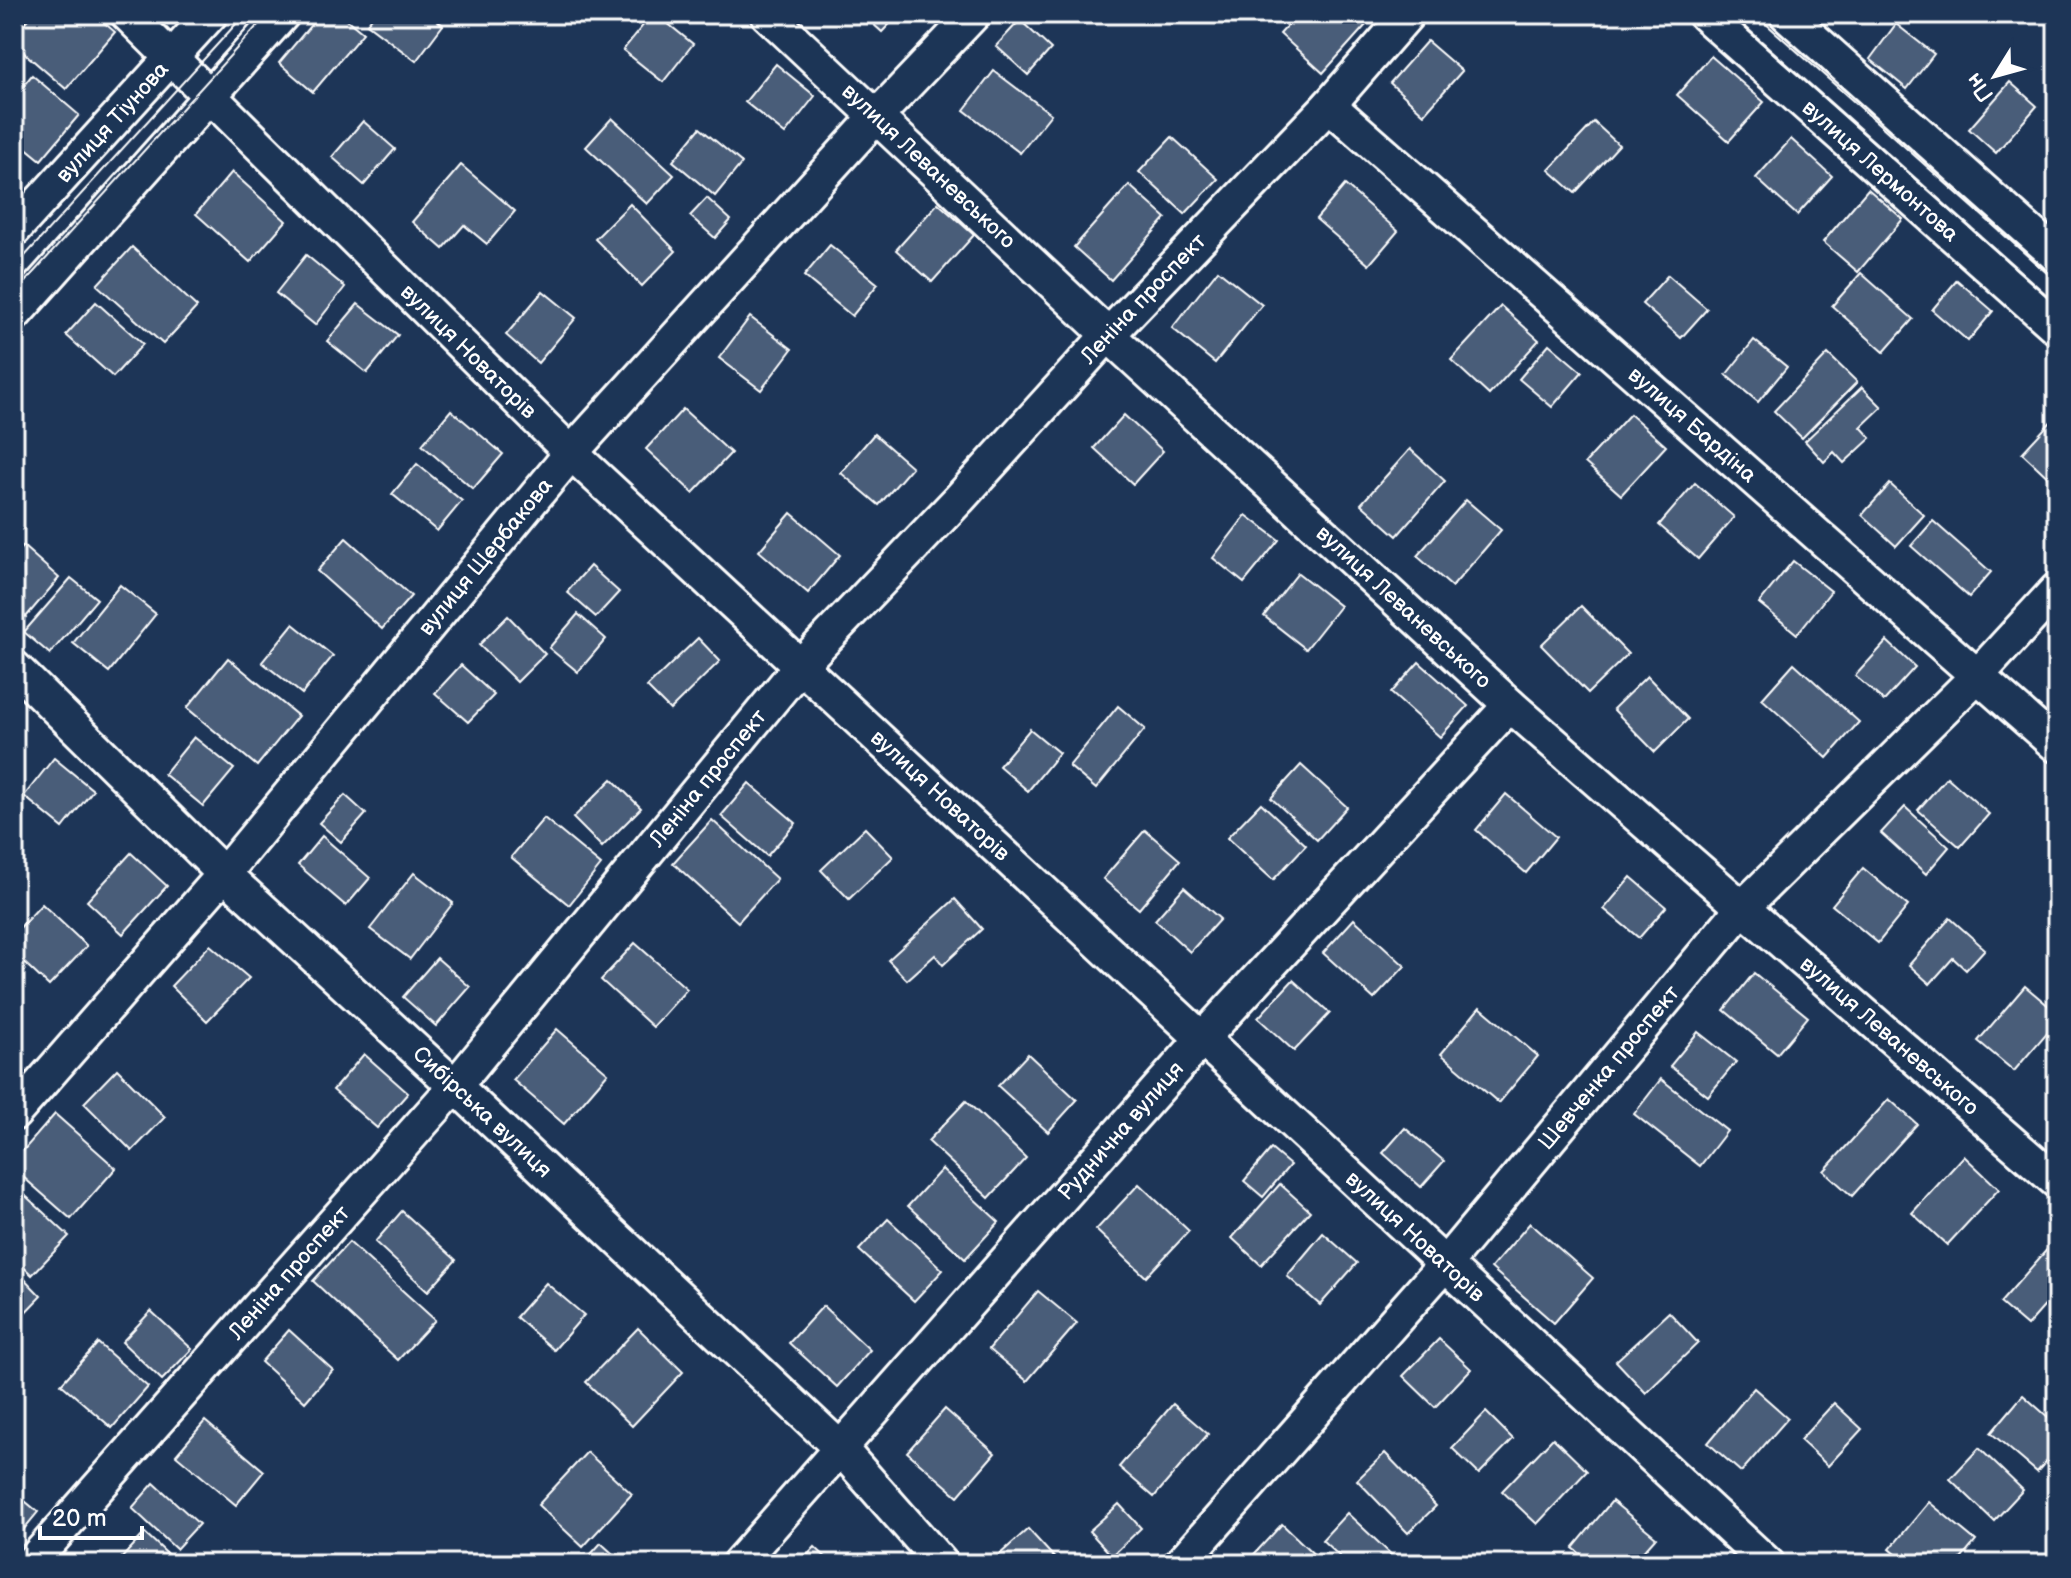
<svg xmlns="http://www.w3.org/2000/svg" width="2071" height="1578" viewBox="0 0 2071 1578" font-family="'Balsamiq Sans',sans-serif">
<rect width="100%" height="100%" fill="#1d3557"/>
<filter id="ink" filterUnits="userSpaceOnUse"><feTurbulence type="fractalNoise" baseFrequency=".0125" numOctaves="2"/><feDisplacementMap in="SourceGraphic" scale="16" xChannelSelector="R" yChannelSelector="G"/><feConvolveMatrix kernelMatrix="1 2 1 2 8 2 1 2 1" color-interpolation-filters="sRGB"/></filter>
<g filter="url(#ink)">
<g fill="#4a5d79" stroke="#fff" stroke-width="2">
<polygon points="32,14 94,14 115,32 66,89 14,44 14,35"/>
<polygon points="320,14 340,14 363,33 313,92 279,63"/>
<polygon points="375,14 428,14 443,25 416,61 367,24"/>
<polygon points="652,14 656,14 693,44 663,82 623,50"/>
<polygon points="862,14 899,14 882,32"/>
<polygon points="1298,14 1353,14 1366,25 1323,73 1280,34"/>
<polygon points="1020,20 1051,49 1028,75 996,46"/>
<polygon points="1896,24 1934,54 1907,89 1870,59"/>
<polygon points="1427,41 1462,71 1424,114 1390,83"/>
<polygon points="1711,56 1764,102 1729,141 1677,95"/>
<polygon points="776,64 815,96 785,134 745,102"/>
<polygon points="994,71 1051,114 1020,153 964,110"/>
<polygon points="32,75 79,115 41,160 14,138 14,97"/>
<polygon points="2010,82 2037,106 1996,153 1969,129"/>
<polygon points="612,118 674,175 647,204 586,147"/>
<polygon points="363,121 395,149 364,185 332,157"/>
<polygon points="1594,122 1619,145 1575,193 1549,170"/>
<polygon points="700,128 742,163 715,196 673,161"/>
<polygon points="1172,137 1218,179 1185,214 1139,172"/>
<polygon points="1791,139 1832,176 1797,215 1756,178"/>
<polygon points="461,165 515,211 487,244 464,225 443,249 412,222"/>
<polygon points="232,172 286,221 250,262 196,214"/>
<polygon points="1129,185 1166,218 1111,280 1074,247"/>
<polygon points="1345,185 1398,231 1369,265 1316,219"/>
<polygon points="1868,189 1903,219 1858,272 1823,242"/>
<polygon points="707,198 731,220 715,238 690,216"/>
<polygon points="938,203 974,235 932,282 896,250"/>
<polygon points="630,204 676,251 642,286 595,239"/>
<polygon points="830,245 878,284 852,316 804,276"/>
<polygon points="132,247 197,307 163,344 97,285"/>
<polygon points="306,255 345,287 315,325 276,293"/>
<polygon points="1218,270 1262,305 1215,363 1172,328"/>
<polygon points="1861,273 1913,319 1884,352 1832,306"/>
<polygon points="1668,275 1707,309 1681,338 1642,304"/>
<polygon points="1957,280 1993,311 1968,341 1932,310"/>
<polygon points="543,291 576,318 538,363 506,335"/>
<polygon points="96,302 143,344 113,377 66,335"/>
<polygon points="358,304 398,335 367,373 327,341"/>
<polygon points="1501,306 1539,340 1489,395 1451,360"/>
<polygon points="750,317 792,349 761,390 719,358"/>
<polygon points="1754,340 1787,367 1758,402 1726,375"/>
<polygon points="1549,344 1582,372 1552,407 1519,379"/>
<polygon points="1828,354 1857,382 1802,438 1774,411"/>
<polygon points="1862,387 1882,407 1861,427 1871,438 1844,463 1834,452 1824,462 1805,441"/>
<polygon points="683,409 731,453 693,493 646,449"/>
<polygon points="451,410 503,454 473,489 422,445"/>
<polygon points="1630,414 1666,446 1621,495 1585,463"/>
<polygon points="1124,415 1163,451 1133,484 1094,448"/>
<polygon points="2057,415 2057,478 2053,482 2022,453"/>
<polygon points="874,434 912,467 879,505 841,473"/>
<polygon points="1410,449 1445,481 1397,536 1361,504"/>
<polygon points="417,464 462,501 437,531 392,494"/>
<polygon points="1695,483 1734,517 1698,559 1659,525"/>
<polygon points="1890,484 1924,515 1896,546 1862,515"/>
<polygon points="1466,500 1501,530 1452,587 1417,556"/>
<polygon points="791,513 840,555 808,593 759,551"/>
<polygon points="1246,515 1279,540 1244,583 1213,558"/>
<polygon points="1933,521 1991,572 1969,597 1911,546"/>
<polygon points="346,538 411,596 382,629 317,571"/>
<polygon points="23,546 59,578 26,617 14,607 14,556"/>
<polygon points="1793,561 1831,591 1797,634 1759,603"/>
<polygon points="590,566 619,592 596,617 567,592"/>
<polygon points="1298,573 1340,606 1306,649 1264,616"/>
<polygon points="71,578 97,599 50,654 24,632"/>
<polygon points="120,585 156,614 109,672 73,643"/>
<polygon points="1581,606 1628,654 1588,693 1541,645"/>
<polygon points="578,614 606,639 578,672 549,648"/>
<polygon points="508,616 545,654 517,682 479,645"/>
<polygon points="293,624 333,656 302,694 262,662"/>
<polygon points="698,638 720,661 670,710 647,687"/>
<polygon points="1887,641 1915,667 1884,701 1855,676"/>
<polygon points="228,658 298,716 257,766 187,708"/>
<polygon points="1419,662 1468,706 1440,737 1391,693"/>
<polygon points="1794,663 1859,722 1827,758 1762,699"/>
<polygon points="461,665 494,695 468,722 435,693"/>
<polygon points="1647,676 1688,719 1655,752 1613,709"/>
<polygon points="1118,706 1145,729 1096,789 1069,766"/>
<polygon points="1030,729 1059,753 1028,791 999,766"/>
<polygon points="194,737 234,769 203,806 164,774"/>
<polygon points="54,758 93,790 63,828 24,796"/>
<polygon points="1301,765 1347,807 1317,840 1271,798"/>
<polygon points="1947,777 1989,814 1960,847 1918,810"/>
<polygon points="612,779 641,808 602,847 573,818"/>
<polygon points="749,783 796,823 767,856 721,816"/>
<polygon points="1506,794 1556,837 1526,873 1476,830"/>
<polygon points="345,795 366,814 341,842 319,823"/>
<polygon points="1261,803 1306,845 1273,880 1227,838"/>
<polygon points="1905,807 1949,847 1926,874 1881,833"/>
<polygon points="544,818 601,865 569,905 511,857"/>
<polygon points="712,820 777,879 738,922 673,863"/>
<polygon points="865,828 893,857 849,899 821,870"/>
<polygon points="1145,830 1180,860 1139,909 1103,879"/>
<polygon points="322,836 370,878 346,906 298,865"/>
<polygon points="131,853 167,886 123,934 87,901"/>
<polygon points="1863,868 1908,906 1878,943 1832,905"/>
<polygon points="414,873 453,903 410,959 370,929"/>
<polygon points="1631,877 1666,907 1639,938 1604,909"/>
<polygon points="1184,887 1220,919 1190,952 1155,920"/>
<polygon points="955,899 982,929 943,965 935,955 907,980 888,960"/>
<polygon points="42,904 87,946 49,986 14,953 14,934"/>
<polygon points="1950,918 1985,949 1966,970 1953,958 1930,984 1909,965"/>
<polygon points="1354,919 1405,966 1374,999 1323,953"/>
<polygon points="635,943 687,989 653,1027 601,980"/>
<polygon points="210,945 249,978 207,1021 171,986"/>
<polygon points="437,958 470,987 436,1026 403,997"/>
<polygon points="1754,973 1808,1017 1777,1054 1724,1010"/>
<polygon points="1293,980 1330,1013 1294,1051 1258,1018"/>
<polygon points="2025,986 2057,1013 2057,1021 2014,1071 1978,1041"/>
<polygon points="1480,1007 1538,1056 1499,1103 1441,1054"/>
<polygon points="557,1029 608,1073 564,1124 513,1080"/>
<polygon points="1698,1032 1736,1062 1708,1096 1670,1066"/>
<polygon points="364,1054 408,1093 377,1128 333,1090"/>
<polygon points="1028,1054 1077,1100 1048,1132 998,1086"/>
<polygon points="117,1069 165,1117 132,1151 84,1103"/>
<polygon points="1661,1079 1727,1131 1700,1166 1634,1114"/>
<polygon points="1889,1099 1917,1124 1852,1196 1824,1171"/>
<polygon points="966,1101 1026,1158 989,1198 928,1141"/>
<polygon points="55,1114 116,1168 71,1219 14,1169 14,1161"/>
<polygon points="1405,1128 1444,1161 1421,1187 1383,1153"/>
<polygon points="1271,1149 1290,1165 1263,1197 1244,1181"/>
<polygon points="1964,1156 1999,1189 1947,1245 1912,1213"/>
<polygon points="942,1169 999,1222 965,1259 908,1206"/>
<polygon points="1139,1184 1189,1231 1146,1277 1096,1230"/>
<polygon points="1280,1184 1310,1211 1261,1265 1232,1238"/>
<polygon points="16,1187 69,1236 32,1275 14,1258"/>
<polygon points="402,1211 456,1260 428,1291 375,1242"/>
<polygon points="888,1219 943,1270 914,1301 859,1250"/>
<polygon points="1530,1223 1593,1278 1554,1323 1491,1268"/>
<polygon points="1323,1233 1357,1263 1320,1305 1287,1276"/>
<polygon points="349,1242 435,1320 398,1360 313,1281"/>
<polygon points="2051,1245 2057,1250 2057,1292 2027,1326 2000,1303"/>
<polygon points="14,1268 41,1296 14,1324"/>
<polygon points="546,1283 584,1315 554,1350 516,1317"/>
<polygon points="1038,1291 1077,1323 1027,1381 989,1349"/>
<polygon points="823,1306 870,1350 837,1387 789,1343"/>
<polygon points="151,1311 192,1349 162,1380 122,1342"/>
<polygon points="1669,1312 1698,1343 1646,1393 1616,1361"/>
<polygon points="638,1328 683,1372 632,1426 586,1382"/>
<polygon points="289,1330 333,1370 305,1402 261,1362"/>
<polygon points="1439,1339 1471,1369 1435,1407 1403,1376"/>
<polygon points="98,1343 148,1387 112,1428 61,1384"/>
<polygon points="1754,1388 1788,1418 1741,1472 1708,1443"/>
<polygon points="2023,1395 2057,1425 2057,1449 2037,1472 1991,1433"/>
<polygon points="1834,1403 1862,1429 1828,1466 1800,1440"/>
<polygon points="1173,1404 1208,1434 1154,1497 1119,1467"/>
<polygon points="945,1409 995,1453 958,1496 907,1452"/>
<polygon points="1486,1412 1513,1439 1479,1474 1452,1448"/>
<polygon points="205,1421 264,1471 236,1505 176,1455"/>
<polygon points="1553,1438 1587,1471 1537,1524 1502,1491"/>
<polygon points="1979,1448 2023,1490 1994,1521 1950,1479"/>
<polygon points="587,1452 632,1494 583,1547 538,1505"/>
<polygon points="1385,1453 1436,1506 1408,1533 1357,1480"/>
<polygon points="154,1483 199,1524 176,1549 132,1508"/>
<polygon points="14,1492 38,1512 14,1541"/>
<polygon points="1612,1501 1656,1537 1632,1564 1594,1564 1573,1548"/>
<polygon points="1929,1502 1976,1541 1957,1564 1908,1564 1890,1549"/>
<polygon points="1119,1504 1141,1528 1112,1556 1089,1531"/>
<polygon points="1347,1513 1378,1542 1401,1564 1348,1564 1322,1540"/>
<polygon points="1282,1524 1324,1564 1245,1564"/>
<polygon points="1028,1529 1060,1564 989,1564"/>
<polygon points="145,1533 178,1564 116,1564"/>
<polygon points="601,1543 624,1564 582,1564"/>
<polygon points="815,1547 833,1564 799,1564"/>
</g>
<g fill="none" stroke-linecap="round" stroke-linejoin="round">
<g stroke="#fff" stroke-width="38">
<g id="minor">
<path id="s1" d="M127 14 571 453 1768 1564"/>
<path id="s2" d="M767 14 1108 335 1510 705 2057 1182"/>
<path id="s3" d="M1704 14 2057 328"/>
<polyline points="1786,14 2057,256"/>
<path id="s4" d="M1329 105 2057 746"/>
<path id="s5" d="M14 230 211 14"/>
<polyline points="14,315 283,14"/>
<path id="s6" d="M14 667 224 874 455 1086 840 1448 942 1564"/>
<path id="s7" d="M14 1114 224 874 571 453 875 118 974 14"/>
<path id="s8" d="M30 1564 455 1086 800 666 959 499 1108 335 1329 105 1408 14"/>
<path id="s9" d="M738 1564 1202 1039 1510 705"/>
<path id="s10" d="M1180 1564 1445 1264 1743 907 1977 676 2057 589"/>
</g>
</g>
<use href="#minor" stroke="#1d3557" stroke-width="32"/>
<g stroke="#fff" stroke-width="2">
<polyline points="1729,14 2057,305"/>
<polyline points="1755,14 2057,282"/>
<polyline points="14,268 245,14"/>
<polyline points="14,294 268,14"/>
</g>
</g>
</g>
<g text-anchor="middle" dominant-baseline="central" stroke-width="6" stroke-linejoin="round" paint-order="stroke">
<g font-size="22" fill="#fff" stroke="#1d3557">
<text stroke="none"><textPath href="#s5" startOffset="146">вулиця Тіунова</textPath></text>
<text stroke="none"><textPath href="#s2" startOffset="222">вулиця Леваневського</textPath></text>
<text stroke="none"><textPath href="#s3" startOffset="236">вулиця Лермонтова</textPath></text>
<text stroke="none"><textPath href="#s8" startOffset="1686">Леніна проспект</textPath></text>
<text stroke="none"><textPath href="#s1" startOffset="480">вулиця Новаторів</textPath></text>
<text stroke="none"><textPath href="#s4" startOffset="484">вулиця Бардіна</textPath></text>
<text stroke="none"><textPath href="#s7" startOffset="730">вулиця Щербакова</textPath></text>
<text stroke="none"><textPath href="#s2" startOffset="870">вулиця Леваневського</textPath></text>
<text stroke="none"><textPath href="#s8" startOffset="1038">Леніна проспект</textPath></text>
<text stroke="none"><textPath href="#s1" startOffset="1128">вулиця Новаторів</textPath></text>
<text stroke="none"><textPath href="#s2" startOffset="1518">вулиця Леваневського</textPath></text>
<text stroke="none"><textPath href="#s10" startOffset="656">Шевченка проспект</textPath></text>
<text stroke="none"><textPath href="#s6" startOffset="646">Сибірська вулиця</textPath></text>
<text stroke="none"><textPath href="#s9" startOffset="578">Руднична вулиця</textPath></text>
<text stroke="none"><textPath href="#s1" startOffset="1776">вулиця Новаторів</textPath></text>
<text stroke="none"><textPath href="#s8" startOffset="390">Леніна проспект</textPath></text>
</g>
</g>
<rect width="2071" height="1578" fill="none" stroke="#1d3557" stroke-width="48"/>
<rect x="24" y="24" width="2023" height="1530" fill="none" stroke="#fff" stroke-width="3" filter="url(#ink)"/>
<g transform="translate(1995 76) rotate(233)" stroke="#1d3557" stroke-width="6" paint-order="stroke">
<path d="M0-6L14 30L0 20L-14 30Z" fill="#ffffff"/>
<text y="-12" font-size="22" font-weight="bold" text-anchor="middle" fill="#ffffff">Пн</text>
</g>
<path d="M40 1526v12h102v-12" fill="none" stroke="#ffffff" stroke-width="4"/>
<text x="52" y="1526" font-size="24" fill="#ffffff" stroke="#1d3557" stroke-width="6" paint-order="stroke">20 m</text>
</svg>
